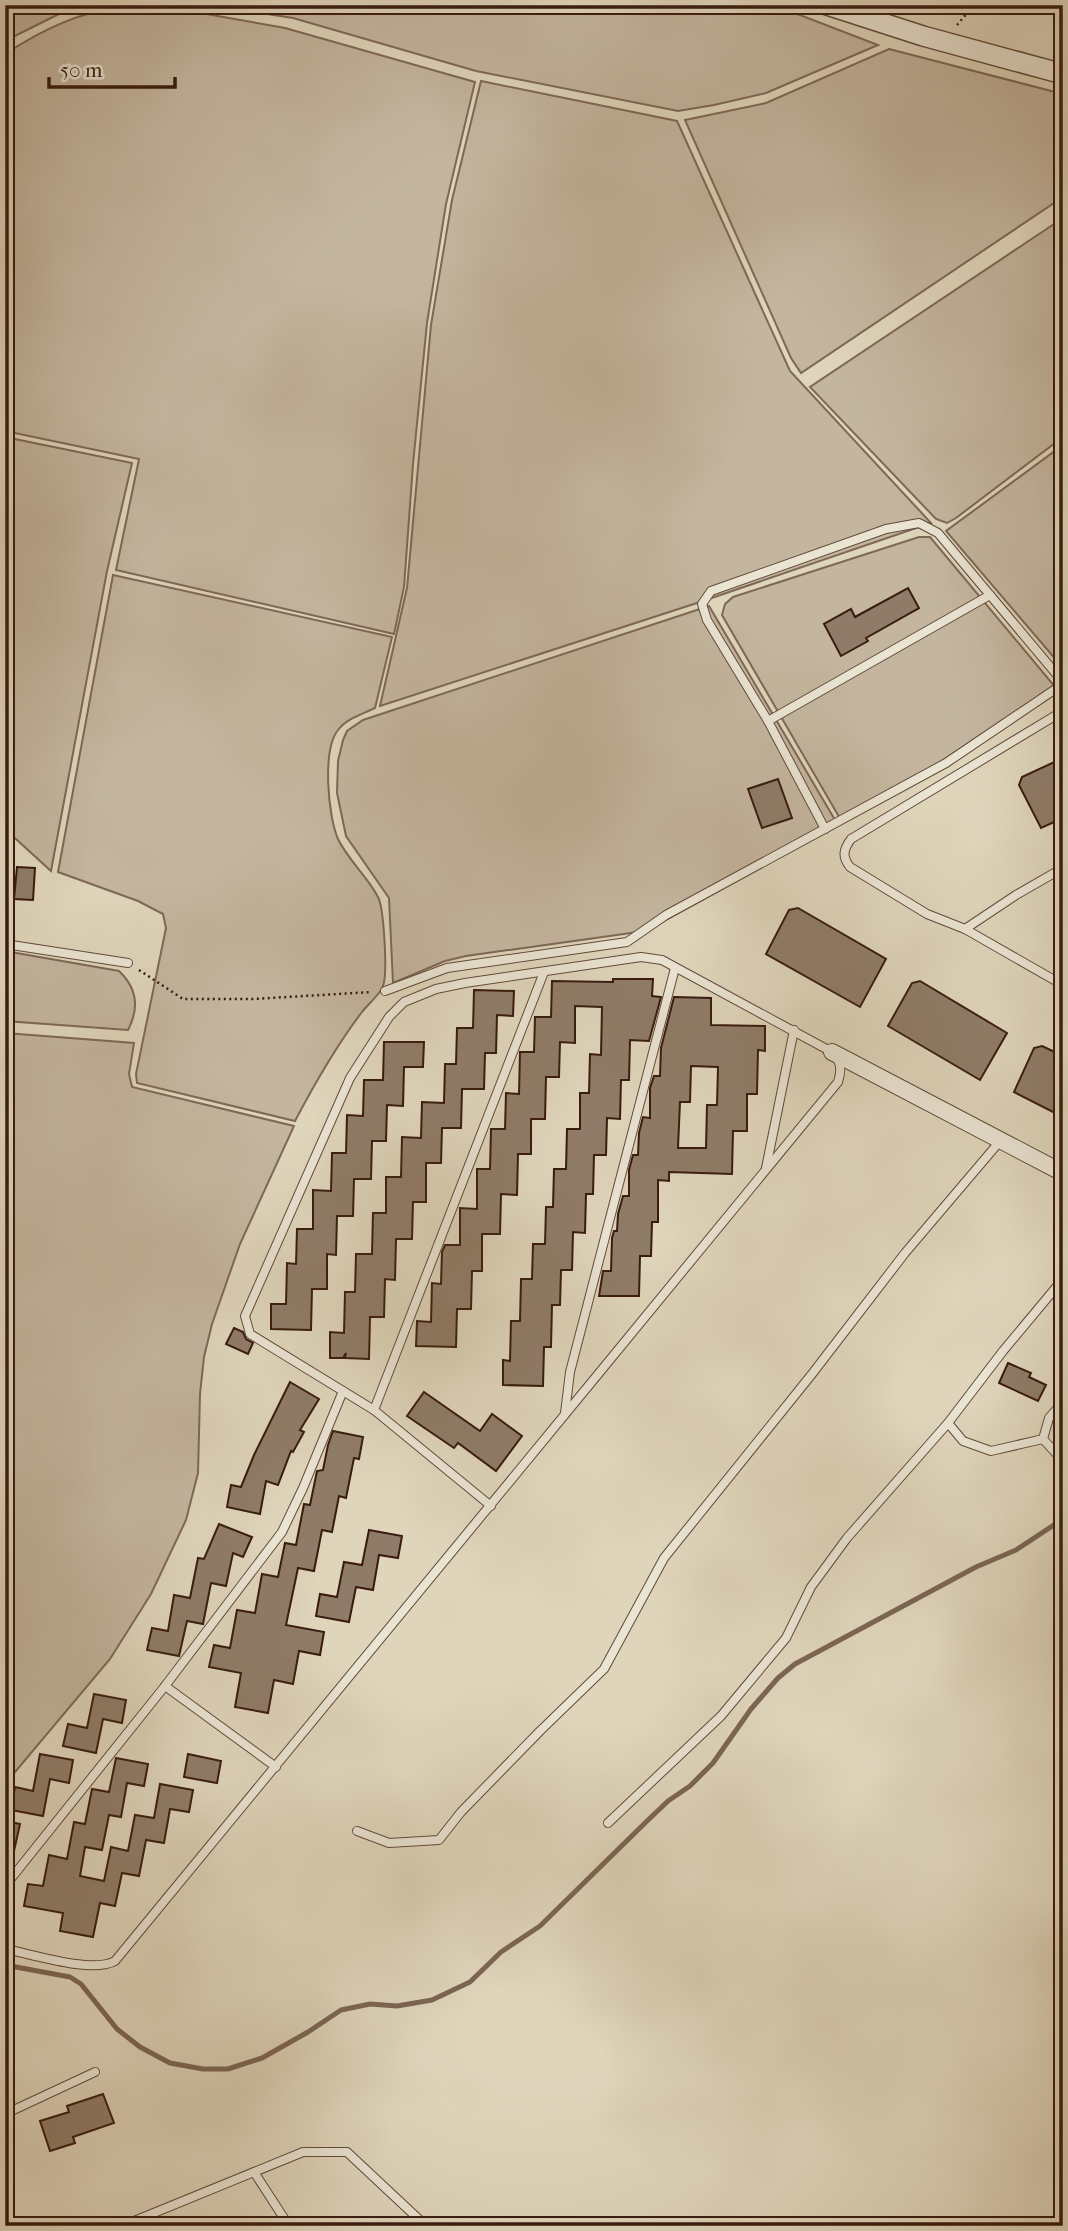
<svg xmlns="http://www.w3.org/2000/svg" width="1068" height="2231" viewBox="0 0 1068 2231" font-family="'IM FELL French Canon',serif">
<rect width="100%" height="100%" fill="#dfd5bb"/>
<filter id="stains"><feTurbulence type="fractalNoise" baseFrequency=".00286" numOctaves="4"/><feColorMatrix values="0 0 0 0 .2 0 0 0 0 .09 0 0 0 0 .02 0 0 0 .5 -.17"/></filter>
<radialGradient id="worn" r=".72"><stop offset=".6" stop-color="#630" stop-opacity="0"/><stop offset="1" stop-color="#630" stop-opacity=".3"/></radialGradient>
<g fill="#c3b59e" stroke="#7e6856" stroke-width="2">
<polygon points="5,5 77,5 5,41"/>
<polygon points="210,5 774,5 878,45 766,93 714,105 678,111 476,71 293,18"/>
<path d="M126 7 178 9 285 28 475 82 446 204 427 323 413 464 404 587 394 634 116 570 139 459 5 431V54C42 30 82 10 126 7Z"/>
<polygon points="889,49 1063,94 1063,197 801,373 791,358 685,120 766,103"/>
<polygon points="481,81 677,121 790,371 931,523 697,603 380,706 407,588 431,325 452,200"/>
<polygon points="1063,218 1063,437 956,518 947,523 936,519 810,387"/>
<polygon points="5,437 132,463 107,571 51,871 5,829"/>
<polygon points="1063,445 1063,668 946,531"/>
<polygon points="919,537 930,537 1056,688 937,772 842,822 722,615 725,604 733,597"/>
<path d="M113 575 392 637 375 708C363 714 347 718 338 730 322 750 328 816 338 839 348 860 368 877 378 897 384 909 387 967 384 982 383 992 369 1003 362 1012 336 1046 315 1083 295 1121L137 1083 136 1074 166 928 163 914 138 901 58 872Z"/>
<polygon points="709,606 838,825 653,927 638,932 466,956 445,961 393,983 389,898 346,836 337,793 338,761 343,740 347,731 363,720"/>
<path d="M5 951 119 971C137 988 140 1007 128 1030L5 1021Z"/>
<polygon points="5,1033 134,1043 129,1074 132,1087 294,1126 240,1244 212,1324 204,1357 200,1394 198,1473 186,1520 151,1594 110,1659 5,1784"/>
</g>
<g fill="none" stroke-linecap="round" stroke-linejoin="round">
<polyline stroke="#7b6553" stroke-width="5" points="5,1965 70,1977 81,1984 117,2029 140,2047 170,2063 203,2069 228,2069 262,2058 308,2032 341,2010 370,2004 397,2006 432,2000 470,1982 501,1952 540,1926 646,1822 668,1801 690,1786 713,1763 751,1709 778,1678 795,1664 976,1567 1016,1550 1063,1519"/>
</g>
<g fill="#8f7c68" stroke="#391b0f" stroke-width="2" fill-rule="evenodd">
<polygon points="908,588 919,608 866,638 868,641 841,656 824,624 851,609 855,617"/>
<polygon points="1063,758 1063,818 1041,828 1019,785 1022,777"/>
<polygon points="778,779 792,818 762,828 748,789"/>
<polygon points="17,867 35,868 33,900 14,899"/>
<polygon points="798,908 886,959 860,1007 766,954 789,910"/>
<polygon points="613,979 653,979 652,996 661,997 649,1041 630,1040 629,1080 621,1080 620,1119 607,1118 606,1155 594,1155 593,1194 586,1194 585,1233 573,1232 572,1270 561,1270 560,1305 552,1305 551,1347 544,1347 543,1386 503,1385 503,1360 510,1361 511,1321 520,1321 521,1279 532,1279 533,1244 545,1244 546,1207 553,1207 554,1169 566,1169 567,1129 580,1129 580,1093 589,1093 590,1054 601,1055 602,1007 575,1006 575,1043 560,1042 559,1077 546,1077 545,1119 531,1119 531,1154 518,1154 517,1195 501,1194 500,1234 482,1234 482,1271 472,1271 471,1309 457,1309 456,1347 416,1346 417,1321 431,1322 432,1283 441,1284 442,1252 445,1245 460,1245 460,1208 477,1209 477,1169 490,1169 491,1129 505,1129 506,1093 519,1094 520,1052 534,1052 535,1017 551,1017 552,981 613,982"/>
<polygon points="920,981 1007,1033 980,1080 888,1026 912,983"/>
<polygon points="474,990 514,991 513,1016 497,1015 496,1053 485,1053 484,1089 462,1089 461,1128 442,1128 441,1163 426,1163 426,1202 413,1202 412,1239 396,1239 395,1280 385,1279 384,1317 370,1317 369,1359 345,1358 346,1353 343,1358 330,1358 330,1332 344,1333 345,1292 355,1292 356,1254 372,1254 373,1213 386,1213 386,1177 401,1177 402,1137 421,1138 422,1102 444,1103 445,1064 456,1064 457,1028 473,1028"/>
<path d="M674 997 711 998V1025L765 1026V1051L758 1050 757 1094H747V1131H733L732 1174 669 1172V1181L658 1180V1222H652L651 1256H640L639 1296H599L603 1271H611L612 1238 614 1231H617L618 1214 623 1196H629V1170L633 1155H638L639 1133 643 1117 650 1118V1088L654 1076H660L661 1048ZM691 1066 718 1067 717 1105H707L706 1148H678L680 1102H690Z"/>
<polygon points="384,1042 424,1042 423,1067 404,1067 403,1106 387,1105 386,1141 372,1141 371,1179 354,1179 353,1216 337,1216 336,1255 327,1254 327,1289 312,1289 311,1330 271,1329 271,1304 286,1304 287,1263 296,1264 297,1229 313,1229 313,1190 331,1191 332,1153 346,1153 347,1115 363,1116 364,1080 383,1080"/>
<polygon points="1042,1046 1063,1056 1063,1117 1014,1092 1034,1048"/>
<polygon points="234,1328 243,1332 246,1339 253,1343 248,1354 226,1344"/>
<polygon points="1008,1363 1031,1373 1029,1377 1046,1385 1038,1401 999,1383"/>
<polygon points="290,1382 319,1399 300,1430 304,1432 293,1452 291,1451 278,1485 266,1481 260,1514 227,1507 231,1485 241,1487 254,1455"/>
<polygon points="424,1392 480,1431 492,1414 522,1436 496,1471 458,1443 454,1448 407,1416"/>
<polygon points="333,1431 363,1437 359,1459 354,1458 346,1498 339,1496 332,1532 322,1530 314,1571 298,1568 286,1625 324,1632 320,1655 299,1651 293,1684 274,1680 268,1713 235,1707 241,1673 209,1667 214,1645 230,1648 237,1610 255,1613 262,1574 278,1577 285,1543 296,1545 304,1504 310,1505 317,1471 323,1470 328,1445"/>
<polygon points="219,1524 252,1537 243,1557 233,1553 226,1586 211,1583 203,1624 187,1621 179,1656 147,1650 152,1628 168,1631 174,1595 190,1598 198,1558 204,1559"/>
<polygon points="369,1530 402,1536 398,1558 379,1555 373,1590 356,1587 349,1622 316,1616 320,1594 337,1597 344,1562 362,1565"/>
<polygon points="94,1694 126,1700 122,1723 103,1719 96,1753 63,1746 68,1724 87,1728"/>
<polygon points="40,1754 73,1760 69,1783 50,1779 43,1816 11,1810 15,1787 33,1791"/>
<polygon points="188,1754 221,1761 217,1783 184,1777"/>
<polygon points="116,1758 148,1764 144,1786 127,1783 121,1817 109,1815 102,1850 85,1847 80,1876 104,1881 111,1847 128,1851 135,1815 154,1818 160,1784 193,1790 189,1812 170,1809 164,1843 146,1840 139,1876 122,1873 115,1906 100,1903 93,1937 60,1931 63,1913 24,1906 28,1884 43,1886 49,1855 67,1859 74,1822 85,1824 92,1789 109,1792"/>
<polygon points="5,1821 20,1824 10,1869 5,1868"/>
<polygon points="103,2094 114,2123 73,2137 75,2143 50,2151 40,2121 69,2112 67,2106"/>
</g>
<g fill="none" stroke-linecap="round" stroke-linejoin="round">
<g stroke="#624a3a" stroke-width="10">
<g id="service">
<path d="M1063 711 851 839C843 850 842 857 850 867L927 914 965 929 1063 985"/>
<polyline points="768,721 990,595"/>
<polyline points="825,829 768,721 707,620 702,604 711,591 886,529 919,523 938,533 1063,682"/>
<polyline points="965,929 1016,895 1063,868"/>
<polyline points="5,944 128,963"/>
<polyline points="385,991 447,968 627,942 666,915 946,763 1063,684"/>
<polyline points="766,1168 794,1030"/>
<polyline points="1063,1402 1049,1418 1043,1439 1063,1461"/>
<polyline points="374,1410 544,972"/>
<polyline points="565,1413 570,1372 675,968"/>
<polyline points="948,1423 963,1441 991,1451 1043,1439"/>
<polyline points="165,1686 276,1767"/>
<polyline points="608,1823 721,1716 786,1638 811,1587 847,1538 948,1423 1003,1351 1063,1279"/>
<polyline points="357,1831 389,1843 439,1840 461,1812 540,1731 604,1669 664,1558 812,1374 905,1253 1001,1140"/>
<polyline points="5,1886 165,1686 282,1532 303,1488 343,1391"/>
<path d="M5 1949C32 1954 92 1974 115 1961 357 1669 597 1375 838 1082 842 1070 841 1061 832 1052L662 960 641 957 465 983 436 989 404 1002 389 1017 350 1078 245 1316 250 1334 374 1410 491 1506"/>
<polyline points="5,2114 95,2072"/>
<polyline points="254,2172 289,2226"/>
<polyline points="122,2226 303,2152 347,2152 426,2226"/>
</g>
</g>
<g stroke="#624a3a" stroke-width="18">
<polyline id="minor" points="832,1052 1063,1173"/>
</g>
<g stroke="#624a3a" stroke-width="22">
<polyline id="tertiary" points="827,5 923,36 1063,74"/>
</g>
<g stroke="#391b0f" stroke-width="2.5" stroke-dasharray="2 3.5" stroke-linecap="butt">
<polyline points="957,25 974,5"/>
<polyline points="139,970 183,999 253,999 372,992"/>
</g>
<use href="#service" stroke="#eae4d3" stroke-width="8"/>
<use href="#minor" stroke="#eae4d3" stroke-width="16"/>
<use href="#tertiary" stroke="#eae4d3" stroke-width="19"/>
</g>
<rect width="1068" height="2231" fill="none" stroke="#dfd5bb" stroke-width="28"/>
<rect x="7" y="7" width="1054" height="2217" fill="none" stroke="#391b0f" stroke-width="3.5"/>
<rect x="14" y="14" width="1040" height="2203" fill="none" stroke="#391b0f" stroke-width="2"/>
<path d="M49 77v10h126v-10" fill="none" stroke="#391b0f" stroke-width="3.5"/>
<text x="60" y="77" font-size="21" fill="#391b0f" stroke="#eae4d3" stroke-width="5" paint-order="stroke">50 m</text>
<rect width="100%" height="100%" filter="url(#stains)"/>
<rect width="100%" height="100%" fill="url(#worn)"/>
</svg>
